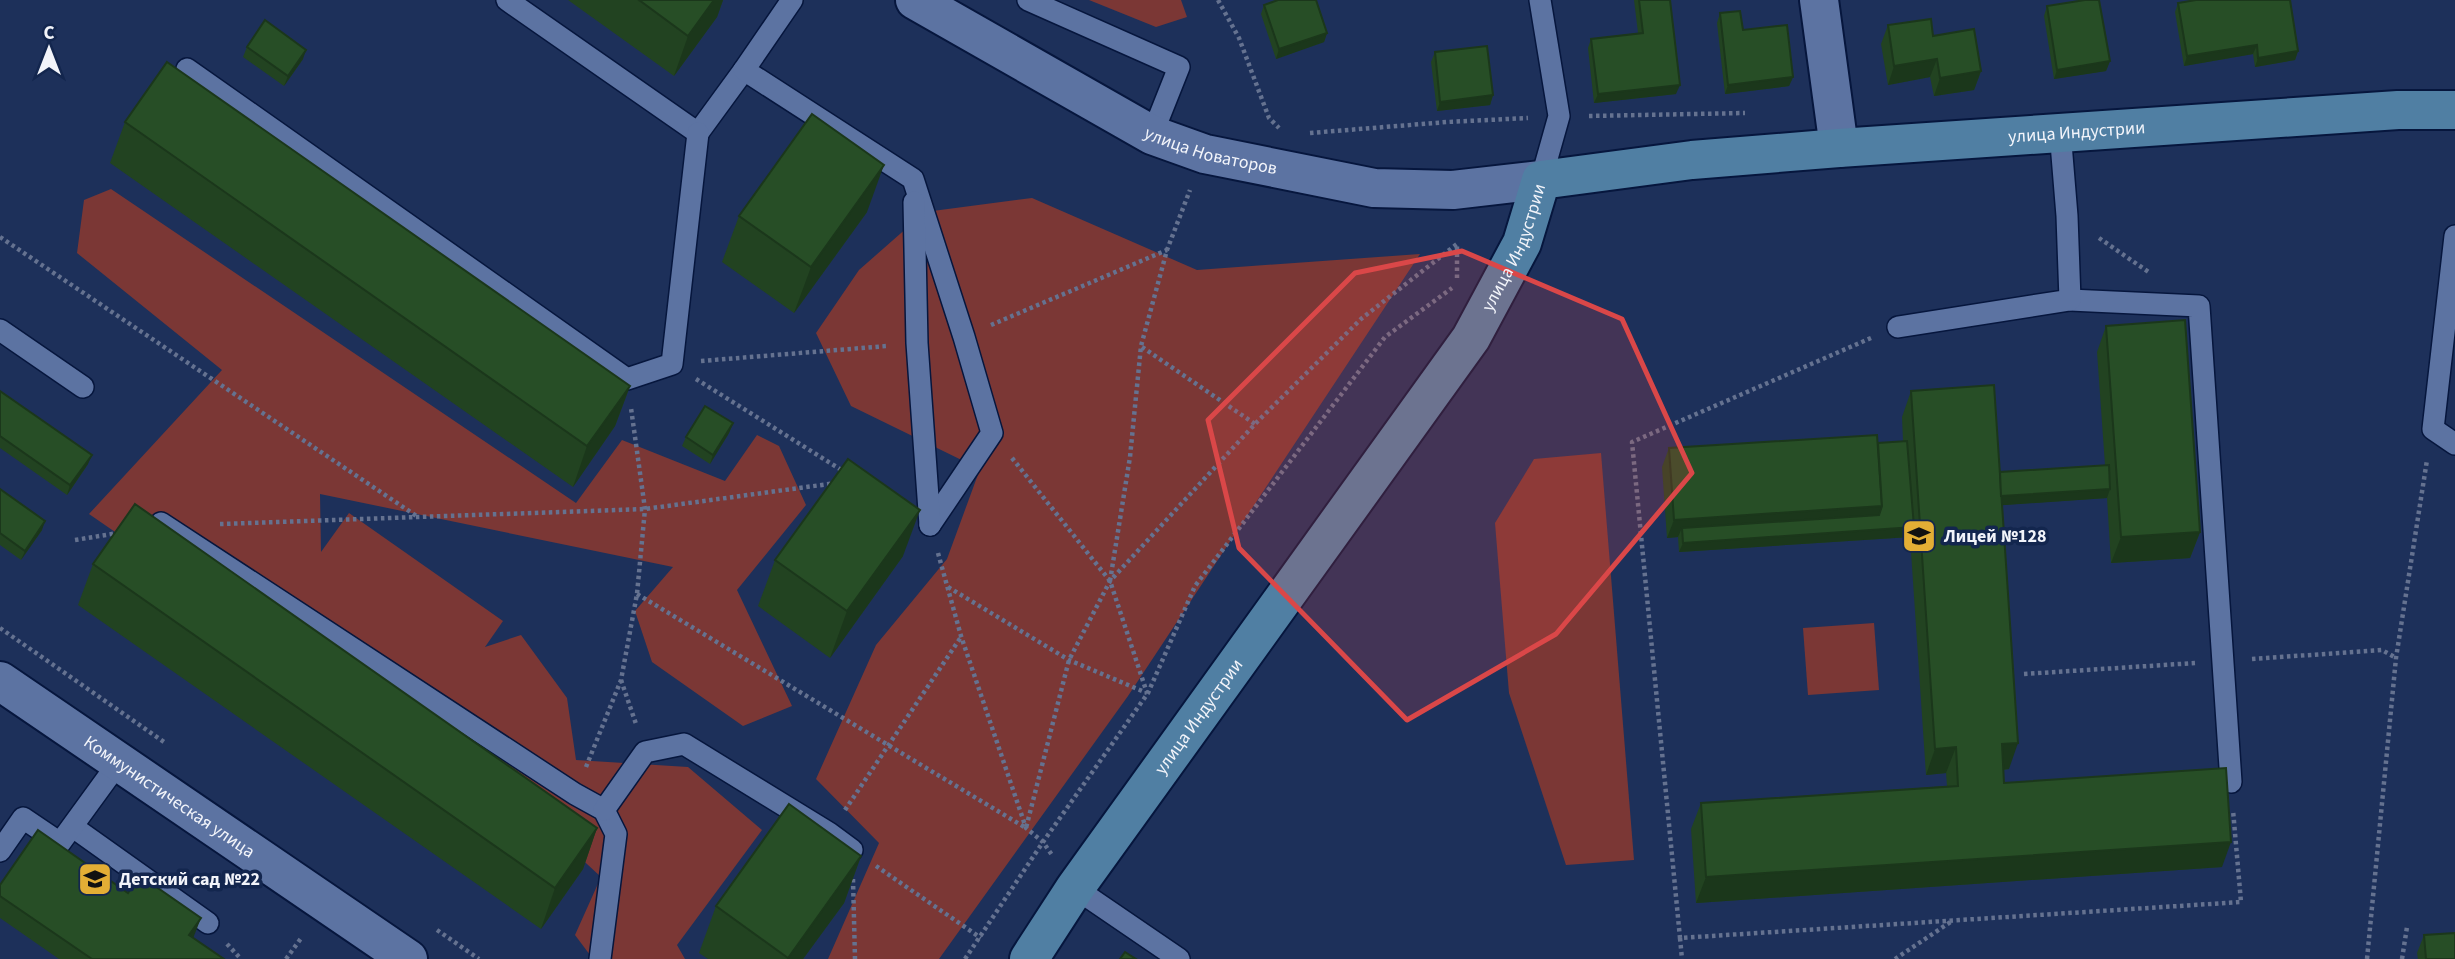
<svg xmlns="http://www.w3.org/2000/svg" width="2455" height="959" viewBox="0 0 2455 959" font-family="'Source Sans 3',sans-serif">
<rect width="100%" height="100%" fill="#1d305a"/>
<g fill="#7b3735">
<polygon points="1089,0 1181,0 1187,17 1156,27"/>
<polygon points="111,189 576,503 622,440 725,481 757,435 779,446 806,505 737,590 792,706 743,726 652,662 635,611 673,567 320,494 321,552 349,513 503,621 485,647 521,635 567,698 576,760 688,767 762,830 677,945 685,959 593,959 575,935 601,877 560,839 89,514 222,370 77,253 84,200"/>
<polygon points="1032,198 1197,270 1420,254 1128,696 939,959 828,959 879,843 816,779 876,645 947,559 980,469 851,406 816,333 859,270 925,212"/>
<polygon points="1601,453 1634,860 1566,865 1509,693 1495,523 1534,459"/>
<polygon points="1874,623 1879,690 1808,695 1803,628"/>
</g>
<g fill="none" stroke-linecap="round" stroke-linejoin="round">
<g stroke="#06163d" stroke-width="24">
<g id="lane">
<polyline points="507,0 698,133 744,70"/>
<polyline points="792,0 744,70 913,179 964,337 992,433 930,525"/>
<polyline points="1028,0 1179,67 1152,135"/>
<polyline points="1540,0 1559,116 1541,180"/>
<polyline points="187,69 627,379 672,364 698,133"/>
<polyline points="914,202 917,343 930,525"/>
<polyline points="2455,236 2433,429 2455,444"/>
<polyline points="2070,300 2199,306 2231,782"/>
<polyline points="1898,327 2070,300 2067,216 2060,131"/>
<polyline points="0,330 83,387"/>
<polyline points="161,523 575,794 604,810 616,834 600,959"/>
<polyline points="604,810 645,752 684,744 829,833 852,850"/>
<polyline points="73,827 208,923"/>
<polyline points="0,851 23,818 60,843 119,762"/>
<polyline points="1075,888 1179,959"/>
</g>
</g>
<g stroke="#06163d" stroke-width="42">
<g id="street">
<path id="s1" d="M915 0 1152 135 1205 154 1374 188 1453 190 1541 180"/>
<polyline points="1819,0 1839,148"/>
<path id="s2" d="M0 681 408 959"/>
</g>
</g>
<g stroke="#06163d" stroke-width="42">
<g id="secondary">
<path id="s3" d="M1029 959 1075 888 1471 338 1522 243 1541 180 1692 160 1839 148 2398 110H2455"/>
</g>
</g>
<g stroke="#657290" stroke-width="4.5" stroke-dasharray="3.5 3.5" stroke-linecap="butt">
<polyline points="1218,0 1239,38 1269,118 1279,128"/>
<polyline points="1589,116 1745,113"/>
<polyline points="1310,133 1447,122 1528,118"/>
<polyline points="0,237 418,517"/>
<polyline points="2099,238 2150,273"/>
<polyline points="1457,278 1457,245"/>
<polyline points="991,325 1167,250"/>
<polyline points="1871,338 1632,442 1680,938 2241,902 2233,810"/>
<polyline points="1142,347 1255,424"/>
<polyline points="701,361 887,346"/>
<polyline points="696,379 843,471"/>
<polyline points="1012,458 1110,581 1147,693"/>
<polyline points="220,524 645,509 836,483"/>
<polyline points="75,540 118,533"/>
<polyline points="938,553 961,636 1026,828 1043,842 1052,855"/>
<polyline points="1110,581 1130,457 1141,346 1167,250 1190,190"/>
<polyline points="948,587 1069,660 1147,693"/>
<polyline points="637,594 1026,828 1069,660 1110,581 1255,424 1361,319 1457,244"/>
<polyline points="0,628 164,742"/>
<polyline points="2252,659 2382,650 2396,658"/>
<polyline points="2024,674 2195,663"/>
<polyline points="621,680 636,724"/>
<polyline points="586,767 621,680 637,594 645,509 631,408"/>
<polyline points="845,810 961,637"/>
<polyline points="876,866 981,938"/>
<polyline points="853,879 855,959"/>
<polyline points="437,930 479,959"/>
<polyline points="1680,938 1682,959"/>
<polyline points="227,944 241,959"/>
<polyline points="286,959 302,937"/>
<polyline points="965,959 1043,842 1148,693 1195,586 1385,337 1452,288"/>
<polyline points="1895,959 1952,921"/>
<polyline points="2367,959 2396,658 2427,460"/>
<polyline points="2402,959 2407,927"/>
</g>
<use href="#lane" stroke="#5c73a2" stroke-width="21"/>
<use href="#street" stroke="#5c73a2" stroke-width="38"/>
<use href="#secondary" stroke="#507fa3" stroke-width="38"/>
</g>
<g fill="#224321">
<polygon points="568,0 723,0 717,17 674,76"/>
<polygon points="1634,0 1670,0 1676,94 1594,103 1588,48 1591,39 1638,33"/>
<polygon points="2178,3 2298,51 2295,60 2255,67 2253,54 2184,66 2175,12"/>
<polygon points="1264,5 1327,33 1324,42 1276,59 1261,14"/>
<polygon points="2047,6 2110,61 2106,71 2054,79 2044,16"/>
<polygon points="1720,13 1743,30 1793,77 1789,86 1725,94 1717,23"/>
<polygon points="1888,25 1933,36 1981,71 1974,90 1934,96 1930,77 1888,85 1881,44"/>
<polygon points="247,47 303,59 284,86 243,57"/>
<polygon points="1435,52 1493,95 1490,105 1437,111 1431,62"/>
<polygon points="125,122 630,386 615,426 573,487 110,163"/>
<polygon points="867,212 794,313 722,262 739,216"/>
<polygon points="2106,326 2200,532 2190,558 2111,563 2107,498 2002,505 2009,769 2004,770 2004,783 2222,867 1696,903 1691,829 1701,803 1947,786 1946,773 1926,775 1910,537 1679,552 1678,537 1667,538 1662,467 1669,448 1878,443 1903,441 1902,417 1911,391 2000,472 2105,465 2097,352"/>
<polygon points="0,391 88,464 67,495 0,448"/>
<polygon points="733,423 729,433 710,464 682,446 686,437"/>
<polygon points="0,489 42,530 21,560 0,545"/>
<polygon points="903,556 830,658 758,606 775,560"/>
<polygon points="93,564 597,828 583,869 541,929 78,605"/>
<polygon points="861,856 844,903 803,959 708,959 699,953 716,906"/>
<polygon points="0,885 128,893 194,936 193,938 224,959 59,959 0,918"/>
<polygon points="2424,935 2455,959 2418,959 2417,953"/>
</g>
<g fill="#1b371b">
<polygon points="714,0 723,0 717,17 674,76 688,36"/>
<polygon points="1327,33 1324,42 1276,59 1279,49"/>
<polygon points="2257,45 2253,54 2184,66 2187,56"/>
<polygon points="306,50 303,59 284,86 288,76"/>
<polygon points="2298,51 2295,60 2255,67 2258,58"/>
<polygon points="1937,59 1930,77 1888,85 1894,66"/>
<polygon points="2110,61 2106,71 2054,79 2057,70"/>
<polygon points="1981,71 1974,90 1934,96 1940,78"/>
<polygon points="1793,77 1789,86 1725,94 1728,85"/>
<polygon points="1680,85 1676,94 1594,103 1598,94"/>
<polygon points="1493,95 1490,105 1437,111 1440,102"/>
<polygon points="884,165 867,212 794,313 811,267"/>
<polygon points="630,386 615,426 573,487 587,446"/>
<polygon points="733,423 729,433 710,464 713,455"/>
<polygon points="92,455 88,464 67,495 70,485"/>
<polygon points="2110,489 2107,498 1991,506 1994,497"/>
<polygon points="1882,506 1876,524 1682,528 1678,537 1667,538 1674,520"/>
<polygon points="920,510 903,556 830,658 847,611"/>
<polygon points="45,521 42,530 21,560 25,551"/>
<polygon points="1914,527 1910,537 1679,552 1683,543"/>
<polygon points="2200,532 2190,558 2111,563 2121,537"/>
<polygon points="2018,743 2009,769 1993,770 2002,744"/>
<polygon points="1956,747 1946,773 1926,775 1935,749"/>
<polygon points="597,828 583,869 541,929 555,888"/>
<polygon points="2231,842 2222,867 1696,903 1706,877"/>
<polygon points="861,856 844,903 803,959 787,959"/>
<polygon points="201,918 194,936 182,953 189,935"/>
</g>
<g fill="#274e26" stroke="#1b371b" stroke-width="2">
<polygon points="639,0 714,0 688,36"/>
<polygon points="1278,0 1316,0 1327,33 1279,49 1264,5"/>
<polygon points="1639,0 1670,0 1680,85 1598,94 1591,39 1643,33"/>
<polygon points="2085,0 2099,0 2110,61 2057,70 2047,6"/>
<polygon points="2196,0 2290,0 2298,51 2258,58 2257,45 2187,56 2178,3"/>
<polygon points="1740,11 1743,30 1787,25 1793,77 1728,85 1720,13"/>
<polygon points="1931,19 1933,36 1974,29 1981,71 1940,78 1937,59 1894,66 1888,25"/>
<polygon points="265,20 306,50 288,76 247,47"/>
<polygon points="1487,46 1493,95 1440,102 1435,52"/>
<polygon points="167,62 630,386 587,446 125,122"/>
<polygon points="812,114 884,165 811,267 739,216"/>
<polygon points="2185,320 2200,532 2121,537 2106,326"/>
<polygon points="1994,385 2018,743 2002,744 2004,783 2226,768 2231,842 1706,877 1701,803 1958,786 1956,747 1935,749 1911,391"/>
<polygon points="0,391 92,455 70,485 0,436"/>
<polygon points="705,406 733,423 713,455 686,437"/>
<polygon points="1877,435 1882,506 1674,520 1669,448"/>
<polygon points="1907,441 1914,527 1683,543 1682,528 1879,515 1882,506 1878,443"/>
<polygon points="848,459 920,510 847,611 775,560"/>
<polygon points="2109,465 2110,489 2001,496 2000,472"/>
<polygon points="0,489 45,521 25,551 0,533"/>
<polygon points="135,504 597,828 555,888 93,564"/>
<polygon points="789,804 861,856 788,958 716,906"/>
<polygon points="38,830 128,893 139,875 201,918 189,935 224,959 92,959 0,896 0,885"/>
<polygon points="2455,933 2455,959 2426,959 2424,935"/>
<polygon points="1125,952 1136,959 1120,959"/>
</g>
<path fill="#da4748" fill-opacity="0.2" stroke="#da4748" stroke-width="5" stroke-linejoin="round" d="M1462 251 1622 319 1692 473 1556 634 1407 720 1239 548 1208 420 1355 273Z"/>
<defs>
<g id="school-square" transform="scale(1.75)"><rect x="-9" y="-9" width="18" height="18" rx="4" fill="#e3ae35" stroke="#13264e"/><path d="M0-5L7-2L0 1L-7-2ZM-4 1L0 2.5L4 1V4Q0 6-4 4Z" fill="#111"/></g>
</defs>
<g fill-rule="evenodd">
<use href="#school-square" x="1919" y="536"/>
<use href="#school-square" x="95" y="879"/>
</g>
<g text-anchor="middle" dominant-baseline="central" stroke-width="7" stroke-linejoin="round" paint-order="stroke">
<g font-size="18" fill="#f2f4fa" stroke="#13264e">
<text stroke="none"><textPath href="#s3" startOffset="1474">улица Индустрии</textPath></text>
<text stroke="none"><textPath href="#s1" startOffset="334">улица Новаторов</textPath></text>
<text stroke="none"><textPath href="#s3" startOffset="863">улица Индустрии</textPath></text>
<text stroke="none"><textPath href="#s3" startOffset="296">улица Индустрии</textPath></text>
<text stroke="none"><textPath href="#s2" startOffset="205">Коммунистическая улица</textPath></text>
</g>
<g font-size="18" font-weight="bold" fill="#f2f4fa" stroke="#13264e" text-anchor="start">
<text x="1944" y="536">Лицей №128</text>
<text x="119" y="879">Детский сад №22</text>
</g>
</g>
<g transform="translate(49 49)" stroke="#13264e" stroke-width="5" paint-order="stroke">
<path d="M0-5L12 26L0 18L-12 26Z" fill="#f2f4fa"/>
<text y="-10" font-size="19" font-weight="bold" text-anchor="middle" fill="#f2f4fa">С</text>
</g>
</svg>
